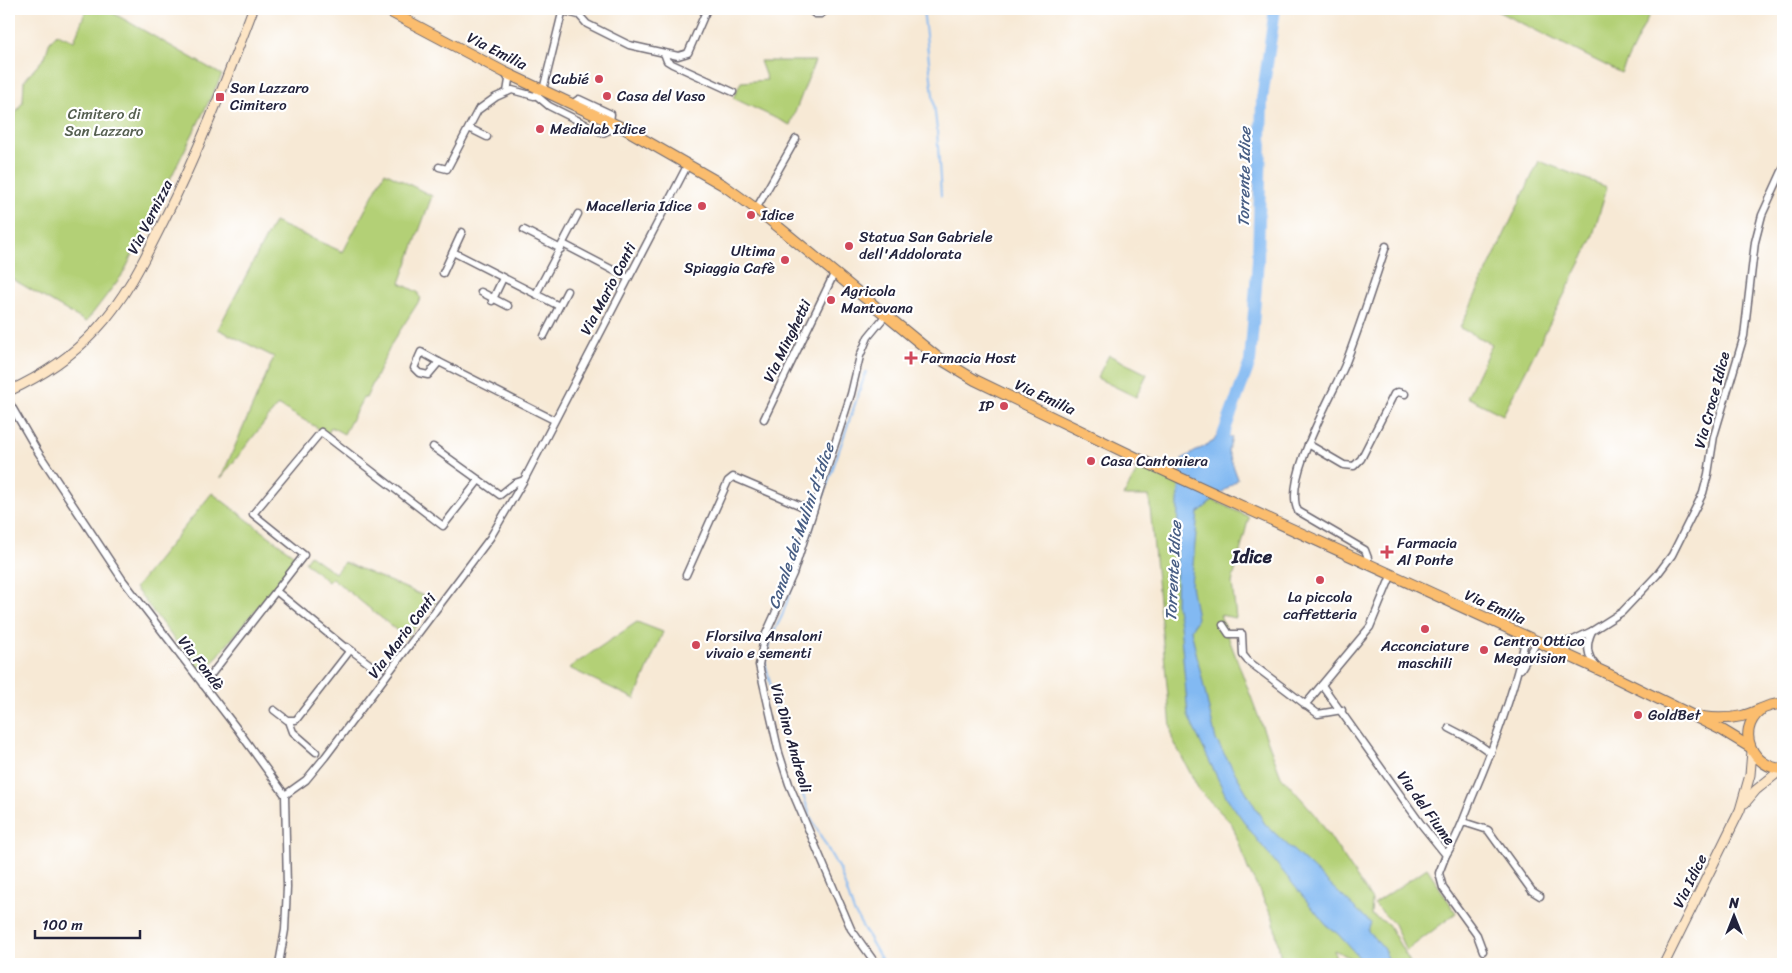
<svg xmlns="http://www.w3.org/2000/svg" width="1792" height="973" viewBox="0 0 1792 973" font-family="Sriracha,sans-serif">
<rect width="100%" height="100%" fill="#fff"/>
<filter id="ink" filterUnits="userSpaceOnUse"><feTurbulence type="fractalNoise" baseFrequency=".02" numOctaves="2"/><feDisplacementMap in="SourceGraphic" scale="10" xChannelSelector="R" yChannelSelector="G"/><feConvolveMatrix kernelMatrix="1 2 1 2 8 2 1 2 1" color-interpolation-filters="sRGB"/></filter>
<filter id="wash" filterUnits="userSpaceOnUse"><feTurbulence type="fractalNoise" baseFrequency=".0096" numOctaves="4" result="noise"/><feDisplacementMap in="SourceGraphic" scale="20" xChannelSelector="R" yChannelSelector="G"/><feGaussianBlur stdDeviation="1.12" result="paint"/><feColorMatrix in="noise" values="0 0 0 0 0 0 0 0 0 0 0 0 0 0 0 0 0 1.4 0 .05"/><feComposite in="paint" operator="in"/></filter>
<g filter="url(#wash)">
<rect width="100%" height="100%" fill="#f7e9d5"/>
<g fill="#b3d076" stroke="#6a7958">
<polygon points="91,9 106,9 222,75 123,274 86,322 9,277 9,125 23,101 24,81 45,57 50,41 57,34 74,41 86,10"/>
<polygon points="1493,9 1652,9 1621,73"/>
<polygon points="760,61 815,61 790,125 733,98 741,82 767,80"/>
<polygon points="1539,161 1607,187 1591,242 1503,415 1467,397 1492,344 1460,328"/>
<polygon points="385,172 432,196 400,283 419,293 418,295 421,298 392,343 366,398 363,398 344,434 331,427 328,434 278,405 221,478 274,357 218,329 274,222 343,252"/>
<polygon points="1109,355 1147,374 1136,397 1097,378"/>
<polygon points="1140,466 1249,517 1232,583 1236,618 1220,615 1281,776 1315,814 1372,900 1371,915 1388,924 1411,964 1364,964 1334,950 1337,964 1282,964 1273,918 1248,869 1232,824 1199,790 1172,738 1149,496 1123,496"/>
<polygon points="212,493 298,558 208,668 196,668 135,588"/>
<polygon points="310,555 335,573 344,562 436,601 406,638 332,578 328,582 305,562"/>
<polygon points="637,622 663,632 635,699 569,668"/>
<polygon points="1427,868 1456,913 1406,951 1394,924 1374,904"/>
</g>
<polygon fill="#82b9f2" stroke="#526e96" points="1219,431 1232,438 1228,451 1238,479 1198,513 1191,585 1197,618 1191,630 1216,740 1265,824 1371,923 1368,931 1383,948 1391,964 1365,964 1338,934 1326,925 1255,837 1227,798 1188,716 1180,624 1176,603 1178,501 1182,459 1214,441"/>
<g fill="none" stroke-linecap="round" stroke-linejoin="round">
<g stroke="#82b9f2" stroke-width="2">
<polyline points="923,9 937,130 941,196"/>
<polyline points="866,372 782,616 770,639 765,662 785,745 812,820 840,871 854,912 884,964"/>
</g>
<polyline stroke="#82b9f2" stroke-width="12" points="1218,449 1250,362 1258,260 1262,99 1275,9"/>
</g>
</g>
<g filter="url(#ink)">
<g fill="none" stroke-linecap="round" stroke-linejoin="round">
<g stroke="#6d6871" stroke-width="9">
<g id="street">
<polyline points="809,9 815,14 821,14 827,9"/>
<polyline points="563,11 579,15 587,24 629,45 678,56 688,53 707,9"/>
<polyline points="664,53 667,61 672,64 733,92"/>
<polyline points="505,73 509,80 507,92"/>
<polyline points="537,96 549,106 603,133 618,126"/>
<polyline points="572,104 579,99 611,114 610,122"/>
<polyline points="469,128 487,137"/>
<polyline points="439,167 447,169 478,110 496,97 512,90 534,96 543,90 563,9"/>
<polyline points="756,209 796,139"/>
<polyline points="524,230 561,249"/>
<polyline points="563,244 628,278"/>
<polyline points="453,252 559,306"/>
<polyline points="443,273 462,232"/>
<polyline points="481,292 508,306"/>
<polyline points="536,294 578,214"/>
<polyline points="492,301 503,278"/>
<polyline points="544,336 567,291"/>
<polygon points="421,352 439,362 428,375 419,373 414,368"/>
<polyline points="439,362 554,420"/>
<polyline points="9,402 38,452 122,579 238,730 285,795 287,887 285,930 279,964"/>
<polyline points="764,419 834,274"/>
<polyline points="1308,444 1344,465 1354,466 1361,459 1394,394 1398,392 1405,394"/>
<polyline points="433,447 479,480"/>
<path d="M1367 565 1368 558 1365 550 1298 511C1282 481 1333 394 1345 365 1360 326 1373 286 1386 246"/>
<polyline points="686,575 728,481 733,477 813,511"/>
<polyline points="1223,625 1229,634 1242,634 1243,655 1248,661 1318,714 1342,710"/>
<path d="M1592 631C1586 644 1586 655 1596 666"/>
<polyline points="347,647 380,672"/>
<polyline points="1568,656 1567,647 1571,641 1592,631 1622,612 1657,575 1672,555 1703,493 1708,474 1714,436 1744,336 1755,242 1762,215 1783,169"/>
<polyline points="1521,669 1537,642 1553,644 1571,641"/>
<polyline points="203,685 304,555 253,514 321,432 443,526 479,480 500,495 515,483 524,480"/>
<polyline points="1322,685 1421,824 1446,855 1439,873 1443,888 1477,935 1483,951"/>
<polyline points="1305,705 1370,627 1391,576"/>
<polyline points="274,710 287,720 296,720 348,653 348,650 276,591"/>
<polyline points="289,721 293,732 316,752"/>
<polyline points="1449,728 1474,741 1491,753"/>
<polyline points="285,795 306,780 325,757 490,538 524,480 688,164"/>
<polyline points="1463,822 1488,830 1532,891 1540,896"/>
<path d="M1446 855C1459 835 1465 814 1474 793 1496 742 1514 691 1526 637"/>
<polyline points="876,964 851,929 789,784 779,753 759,665 764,638 793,574 851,394 860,356 868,337 886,315"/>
</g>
</g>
<g stroke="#6d6871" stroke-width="11">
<g id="secondary">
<path d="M9 391C42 376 70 358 95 331 125 299 144 260 163 222 198 153 226 81 253 9"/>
<polyline points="1745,803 1756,790 1782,769"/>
<polyline points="1664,964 1740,810 1750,775 1752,751"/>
</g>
</g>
<g stroke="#6d6871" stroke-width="12">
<g id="primary">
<polyline points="385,9 504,72 627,130 723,185 759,211 937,357 975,380 1141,460 1604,672 1722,730 1750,747"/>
<path d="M1760 711C1735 732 1753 768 1783 769"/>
<path d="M1702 717C1715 719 1728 719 1742 716 1756 713 1768 703 1783 704"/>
</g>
</g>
<use href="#street" stroke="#fff" stroke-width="6"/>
<use href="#secondary" stroke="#fde5c5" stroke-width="9"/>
<use href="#primary" stroke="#fbbd6e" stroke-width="10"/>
</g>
</g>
<g fill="#d1495b" stroke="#fff" stroke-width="2">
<circle cx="599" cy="79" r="5"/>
<circle cx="607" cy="96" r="5"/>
<rect x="215" y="92" width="10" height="10" rx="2.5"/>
<circle cx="540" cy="129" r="5"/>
<circle cx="702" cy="206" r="5"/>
<circle cx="751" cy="215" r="5"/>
<circle cx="849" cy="246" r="5"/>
<circle cx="785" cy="260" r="5"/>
<circle cx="831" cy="300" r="5"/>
<path d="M908.5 350.5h5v5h5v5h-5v5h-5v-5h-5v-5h5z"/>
<circle cx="1004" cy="406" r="5"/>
<circle cx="1091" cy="461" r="5"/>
<path d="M1384.5 544.5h5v5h5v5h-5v5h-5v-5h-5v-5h5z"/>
<circle cx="1320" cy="580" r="5"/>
<circle cx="1425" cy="629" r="5"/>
<circle cx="696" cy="645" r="5"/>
<circle cx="1484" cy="650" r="5"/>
<circle cx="1638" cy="715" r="5"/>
</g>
<g text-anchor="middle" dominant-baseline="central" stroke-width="4.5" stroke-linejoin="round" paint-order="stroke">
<g font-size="15" fill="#22223b" stroke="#fff">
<text transform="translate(497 51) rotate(27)">Via Emilia</text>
<text transform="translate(150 217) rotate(-63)">Via Vernizza</text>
<text transform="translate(608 289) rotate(-62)">Via Mario Conti</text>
<text transform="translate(787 341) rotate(-64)">Via Minghetti</text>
<text transform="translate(1045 397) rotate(25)">Via Emilia</text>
<text transform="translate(1712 400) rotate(-75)">Via Croce Idice</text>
<text transform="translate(1495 607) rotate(24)">Via Emilia</text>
<text transform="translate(402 636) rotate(-53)">Via Mario Conti</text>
<text transform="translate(201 663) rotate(52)">Via Fondè</text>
<text transform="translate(791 738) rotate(74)">Via Dino Andreoli</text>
<text transform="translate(1426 808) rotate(54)">Via del Fiume</text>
<text transform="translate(1690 881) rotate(-64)">Via Idice</text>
</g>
<g font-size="15" fill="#22223b" stroke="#fff" text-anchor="start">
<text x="589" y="79" text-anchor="end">Cubié</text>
<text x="230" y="88">San Lazzaro<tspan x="230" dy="17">Cimitero</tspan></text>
<text x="617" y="96">Casa del Vaso</text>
<text x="550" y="129">Medialab Idice</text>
<text x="692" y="206" text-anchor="end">Macelleria Idice</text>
<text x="761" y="215">Idice</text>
<text x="859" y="237">Statua San Gabriele<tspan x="859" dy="17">dell'Addolorata</tspan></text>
<text x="775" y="251" text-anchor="end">Ultima<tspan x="775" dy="17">Spiaggia Cafè</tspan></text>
<text x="841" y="291">Agricola<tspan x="841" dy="17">Mantovana</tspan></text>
<text x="921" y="358">Farmacia Host</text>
<text x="994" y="406" text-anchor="end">IP</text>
<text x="1101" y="461">Casa Cantoniera</text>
<text x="1397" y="543">Farmacia<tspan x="1397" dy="17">Al Ponte</tspan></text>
<text x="1320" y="597" text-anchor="middle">La piccola<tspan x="1320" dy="17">caffetteria</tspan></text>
<text x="706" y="636">Florsilva Ansaloni<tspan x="706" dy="17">vivaio e sementi</tspan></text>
<text x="1494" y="641">Centro Ottico<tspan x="1494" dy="17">Megavision</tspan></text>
<text x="1425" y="646" text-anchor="middle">Acconciature<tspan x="1425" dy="17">maschili</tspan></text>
<text x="1648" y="715">GoldBet</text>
</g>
<g font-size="15" fill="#555f50" stroke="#fff">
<text x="104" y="114">Cimitero di<tspan x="104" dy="17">San Lazzaro</tspan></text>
</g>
<g font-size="16" font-style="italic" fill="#485e84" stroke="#fff">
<text transform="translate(1244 177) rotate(-89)">Torrente Idice</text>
<text transform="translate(801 526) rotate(-71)">Canale dei Mulini d'Idice</text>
<text transform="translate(1173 571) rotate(-87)">Torrente Idice</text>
</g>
<g font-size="18" font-weight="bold" fill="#22223b" stroke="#fff">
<text x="1252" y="557">Idice</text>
</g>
</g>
<rect width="1792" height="973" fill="none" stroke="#fff" stroke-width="30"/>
<g transform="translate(1734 916)" stroke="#ffffff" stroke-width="4" paint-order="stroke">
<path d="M0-4L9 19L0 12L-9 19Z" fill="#22223b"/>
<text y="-8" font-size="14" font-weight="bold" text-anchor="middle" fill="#22223b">N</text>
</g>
<path d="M35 930v8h105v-8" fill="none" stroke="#22223b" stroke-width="2.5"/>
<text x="42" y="930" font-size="15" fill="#22223b" stroke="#ffffff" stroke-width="4" paint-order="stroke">100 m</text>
</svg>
